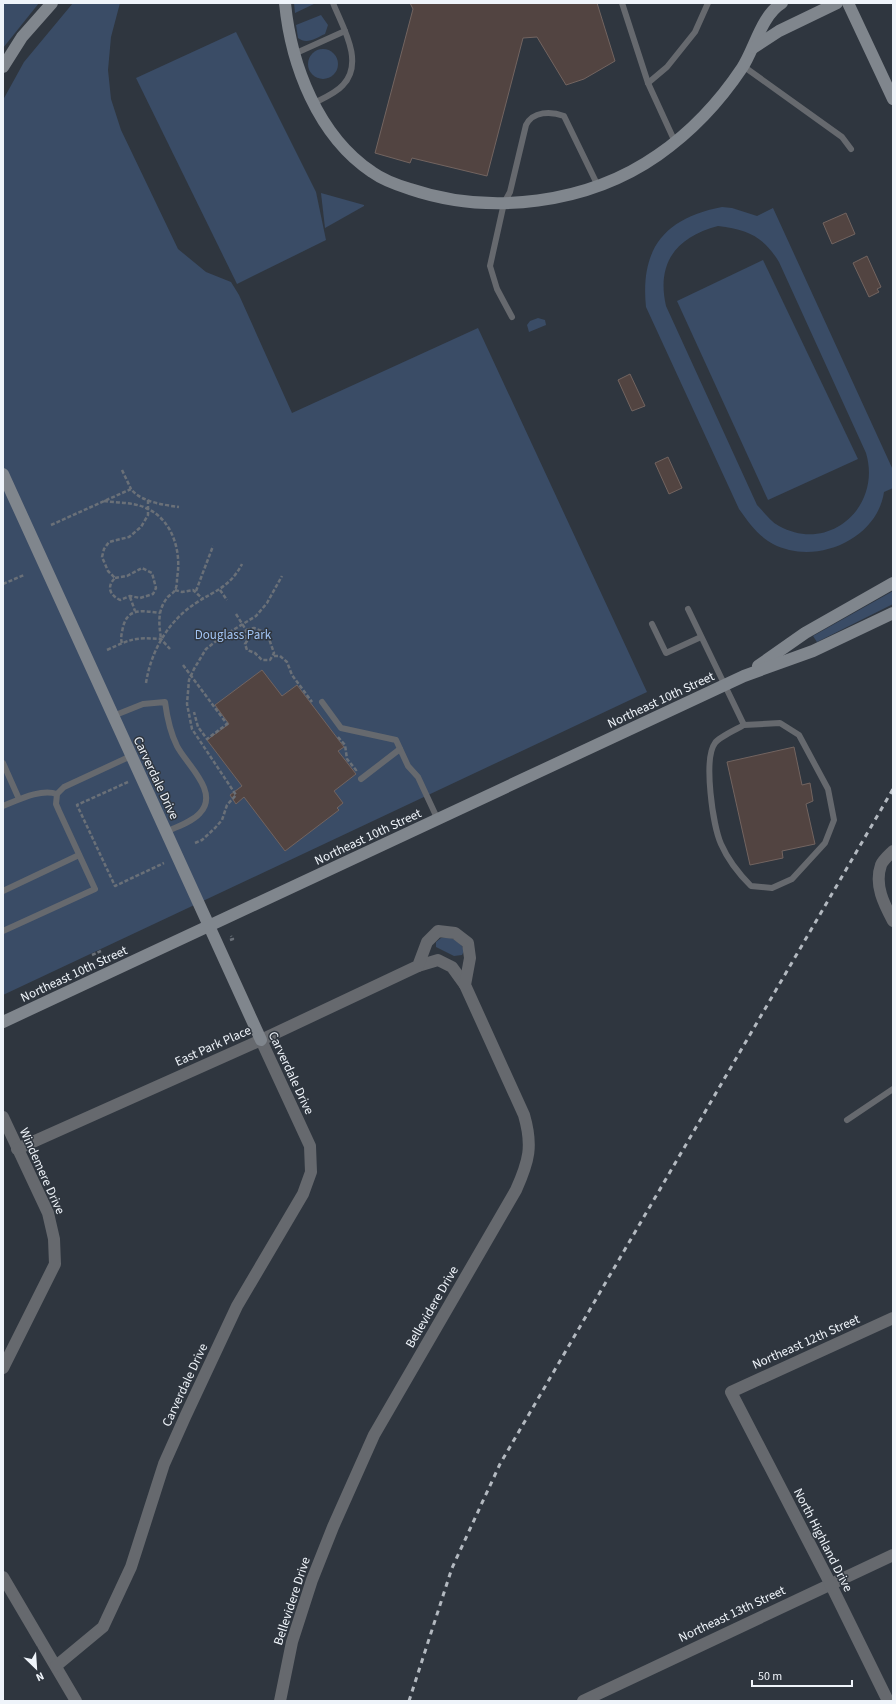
<svg xmlns="http://www.w3.org/2000/svg" width="896" height="1704" viewBox="0 0 896 1704" font-family="'Source Sans 3',sans-serif">
<rect width="100%" height="100%" fill="#2f363f"/>
<g fill="#3a4c66" fill-rule="evenodd">
<polygon points="3,3 39,3 3,48"/>
<polygon points="73,3 120,3 111,37 108,70 111,99 121,130 178,249 206,272 231,282 239,295 292,413 478,328 647,692 3,995 3,100 24,62"/>
<polygon points="294,3 316,3 295,13"/>
<path d="M321 15 328 25 325 34C316 38 307 45 298 38L296 25Z"/>
<polygon points="236,32 316,192 326,240 237,284 136,78"/>
<circle cx="323" cy="64" r="15"/>
<polygon points="321,193 364,205 364,206 325,228"/>
<path d="M722 207 732 208 757 216 773 208 893 470V488L884 492C877 540 815 566 773 544 758 536 749 523 739 509L646 307C640 248 665 218 722 207ZM718 226C748 230 763 236 779 262L866 453C882 506 830 554 779 526 770 521 764 512 757 505L666 306C656 262 677 237 718 226Z"/>
<polygon points="763,260 858,459 768,500 677,301"/>
<polygon points="538,318 545,320 546,325 529,332 527,325 530,321"/>
<polygon points="893,591 893,604 817,642 813,636"/>
<path d="M448 937C456 940 462 943 464 951L462 955 454 956 436 947V942L441 938Z"/>
</g>
<g fill="#524441" stroke="#726460">
<polygon points="410,3 597,3 615,61 584,79 566,85 537,37 523,38 487,176 412,158 410,163 375,153 413,9"/>
<polygon points="846,213 855,234 832,244 823,223"/>
<polygon points="867,256 881,287 877,289 879,292 869,297 853,263"/>
<polygon points="630,374 645,406 632,411 618,380"/>
<polygon points="668,457 682,488 669,494 655,463"/>
<polygon points="262,670 282,696 297,685 344,747 338,751 356,774 334,791 343,803 337,808 339,810 285,851 244,797 236,804 230,795 242,786 207,740 229,724 215,705"/>
<polygon points="794,747 802,785 810,783 813,801 806,804 815,844 782,851 783,858 750,865 727,762"/>
</g>
<g fill="none" stroke-linecap="round" stroke-linejoin="round">
<g stroke="#6a7078" stroke-width="2.5" stroke-dasharray="4 2" stroke-linecap="butt">
<polyline points="122,470 131,489"/>
<path d="M104 501C118 503 133 502 146 508 172 519 182 551 177 578 177 581 177 587 175 590 174 593 169 595 167 598 157 611 159 624 161 639"/>
<path d="M51 525 131 489C141 502 164 505 179 507"/>
<path d="M115 578 127 576 142 568 152 573 156 588 153 594 140 598 130 596 120 600C110 595 106 587 115 578L108 571 102 557 104 549 109 542 129 537 141 527 148 515V500"/>
<polyline points="3,584 24,575"/>
<polyline points="175,590 182,592 193,590 203,599"/>
<polyline points="220,590 227,600"/>
<polyline points="196,591 213,546"/>
<polyline points="130,597 135,611"/>
<polyline points="236,614 246,630 245,634 247,641 245,644 247,650 255,653 262,660 270,660 274,653 267,633 254,628 246,630"/>
<path d="M122 643C120 638 122 633 123 627 128 607 143 611 160 613"/>
<path d="M107 650C131 639 134 637 161 639L170 649"/>
<polyline points="274,656 280,656 287,662 292,675 312,702"/>
<polyline points="183,665 227,724 207,739 198,727 194,712"/>
<path d="M146 683C151 651 168 621 196 603 216 590 230 587 242 564"/>
<polyline points="338,737 345,745 347,759 356,770 357,769"/>
<polyline points="128,782 77,805 115,886 164,863"/>
<polyline points="195,843 202,840 215,828 222,820 227,805 236,795 192,729 187,704 189,680 194,669 206,649 220,638 256,616 267,603 282,576"/>
<polyline points="230,940 233,939 231,936"/>
<polyline points="92,955 101,951"/>
</g>
<g stroke="#66696e" stroke-width="6">
<polyline points="622,3 648,83 675,142"/>
<polyline points="294,54 345,31"/>
<polyline points="743,66 842,137 851,149"/>
<polyline points="648,83 667,67 695,32 708,3"/>
<path d="M314 103C324 98 336 93 343 85 365 62 342 26 333 3"/>
<path d="M512 317 497 289 490 266 504 203 510 192 526 125C533 111 551 111 564 116L598 186"/>
<path d="M688 609 744 725 780 723 799 735 828 789 834 820 825 843 792 879 772 888 751 886C739 874 728 860 721 844 713 826 703 759 715 743 719 737 737 729 744 725"/>
<polyline points="652,624 666,653 701,637"/>
<polyline points="322,702 341,728 396,740 408,766 418,777 438,820"/>
<path d="M113 716 143 704 165 702C167 717 170 732 177 746 186 764 220 792 200 813 192 822 177 827 165 832"/>
<polyline points="3,763 19,799"/>
<polyline points="361,779 400,749"/>
<path d="M3 806C18 800 41 788 57 794"/>
<polyline points="3,891 79,855"/>
<polyline points="3,931 95,889 59,811 56,804 57,794 64,787 131,756"/>
<polyline points="847,1120 893,1089"/>
</g>
<g stroke="#66696e" stroke-width="12">
<path d="M893 851C889 855 883 860 881 865 874 885 884 904 893 921"/>
<polyline points="418,966 438,960 452,967 465,985"/>
<polyline points="3,1117 48,1213 54,1239 55,1264 3,1368"/>
<path d="M17 1149 261 1040 418 966 427 942 438 931 455 933 468 943 470 958 465 985 524 1115C533 1146 529 1161 516 1190L374 1435 333 1527 312 1580 292 1642 280 1701"/>
<polyline points="3,1577 76,1701"/>
<polyline points="56,1666 103,1627 131,1567 164,1464 185,1417 237,1306 303,1194 311,1172 310,1146 261,1040"/>
<polyline points="583,1701 893,1555"/>
<polyline points="888,1701 830,1583 731,1392 893,1318"/>
</g>
<g stroke="#80868d" stroke-width="12">
<path d="M285 3C291 65 318 136 372 172 383 180 397 185 410 189 490 216 588 204 658 155 691 132 720 101 742 68 755 48 761 16 782 3"/>
<polyline points="848,3 893,99"/>
<polyline points="753,48 779,31 837,3"/>
<polyline points="3,67 22,37 52,3"/>
<polyline points="3,474 261,1040"/>
<polyline points="758,666 805,633 893,583"/>
<polyline points="3,1022 744,676 813,651 893,613"/>
</g>
<polyline stroke="#b3b9c0" stroke-width="3" stroke-dasharray="5 5" stroke-linecap="butt" points="409,1701 452,1568 500,1464 893,789"/>
</g>
<g text-anchor="middle" dominant-baseline="central" stroke-width="3" stroke-linejoin="round" paint-order="stroke">
<g font-size="13" fill="#a2c4f3" stroke="#2f363f">
<text x="233" y="635">Douglass Park</text>
</g>
<g font-size="13" fill="#eff4fa" stroke="#2f363f">
<text transform="translate(661 700) rotate(-25)">Northeast 10th Street</text>
<text transform="translate(156 778) rotate(65)">Carverdale Drive</text>
<text transform="translate(368 837) rotate(-25)">Northeast 10th Street</text>
<text transform="translate(74 974) rotate(-25)">Northeast 10th Street</text>
<text transform="translate(213 1046) rotate(-24)">East Park Place</text>
<text transform="translate(291 1073) rotate(65)">Carverdale Drive</text>
<text transform="translate(42 1171) rotate(66)">Windemere Drive</text>
<text transform="translate(432 1307) rotate(-60)">Bellevidere Drive</text>
<text transform="translate(806 1342) rotate(-24)">Northeast 12th Street</text>
<text transform="translate(185 1385) rotate(-65)">Carverdale Drive</text>
<text transform="translate(823 1540) rotate(63)">North Highland Drive</text>
<text transform="translate(292 1601) rotate(-72)">Bellevidere Drive</text>
<text transform="translate(732 1614) rotate(-25)">Northeast 13th Street</text>
</g>
</g>
<rect width="896" height="1704" fill="none" stroke="#eff4fa" stroke-width="8"/>
<g transform="translate(36 1668) rotate(155)" stroke="#2f363f" stroke-width="3" paint-order="stroke">
<path d="M0-3L7 15L0 10L-7 15Z" fill="#eff4fa"/>
<text y="-6" font-size="11" font-weight="bold" text-anchor="middle" fill="#eff4fa">N</text>
</g>
<path d="M752 1680v6h100v-6" fill="none" stroke="#eff4fa" stroke-width="2"/>
<text x="758" y="1680" font-size="12" fill="#eff4fa" stroke="#2f363f" stroke-width="3" paint-order="stroke">50 m</text>
</svg>
